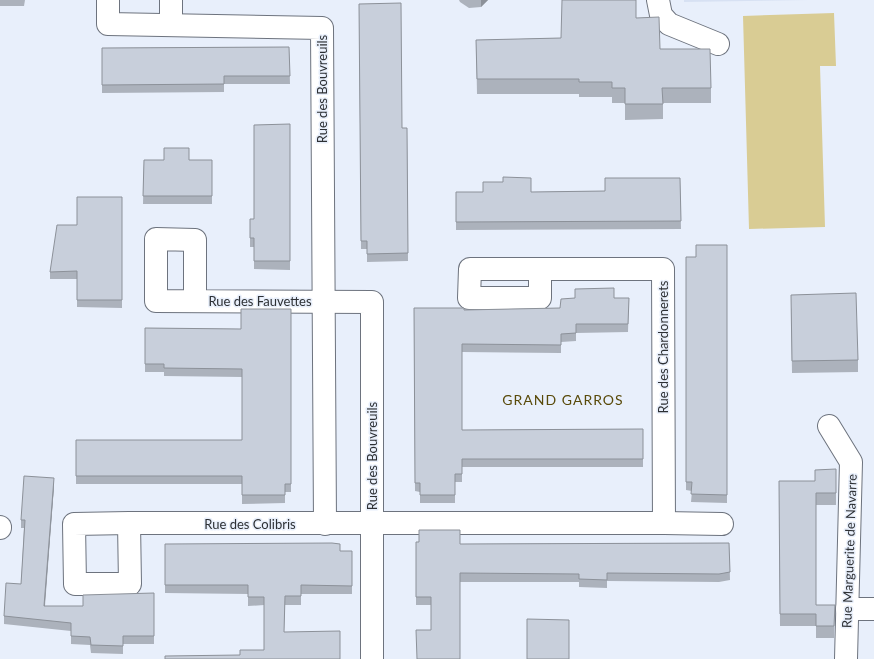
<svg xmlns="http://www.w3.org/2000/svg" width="874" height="659" viewBox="0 0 874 659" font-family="Lato,sans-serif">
<rect width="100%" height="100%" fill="#e8effb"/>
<polygon fill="#d7e1f3" points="684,0 809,0 684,2"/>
<polygon fill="#d9cc94" points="834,13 836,66 820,66 825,227 749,229 743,16"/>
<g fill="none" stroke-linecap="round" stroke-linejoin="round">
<g stroke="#6d737e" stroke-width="24">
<g id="minor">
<polyline points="108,0 108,24 322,28 325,524"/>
<polyline points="658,0 661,15 669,24 718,44"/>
<polyline points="171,24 171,0"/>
<polyline points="540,270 540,298 469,298 470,269 663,269 664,523"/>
<polyline points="195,301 195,240 156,239 156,301 372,302 372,659"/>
<polyline points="829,426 851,462 846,659"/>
<polyline points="129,523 130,584 75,584 74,524 129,523 664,523 722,524"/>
<polyline points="0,528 0,527"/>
<polyline points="847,609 874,609"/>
</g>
</g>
<use href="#minor" stroke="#fff" stroke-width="22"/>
</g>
<g fill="#acb2bc">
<polygon points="0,0 25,0 24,6 0,6"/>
<polygon points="459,0 488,0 481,7 469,8 460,2"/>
<polygon points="359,4 402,128 407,128 408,261 367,262 367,249 361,249"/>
<polygon points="636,18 660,49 711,88 711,103 663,103 663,119 625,120 625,103 612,103 612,97 579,97 579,94 477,94 476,40 561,38"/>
<polygon points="289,47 290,84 224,84 224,92 102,93 102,48"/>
<polygon points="290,124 290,270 254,269 254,247 250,247 250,238 254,219"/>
<polygon points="144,160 212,160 212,204 143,204"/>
<polygon points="680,178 681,229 456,230 456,192 531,192 605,191"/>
<polygon points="122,197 122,308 77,307 77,279 50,279 50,272 77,225"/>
<polygon points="727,245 727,503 691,502 692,491 686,490 686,257 696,257"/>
<polygon points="575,298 629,298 628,332 576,333 576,341 561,342 561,353 462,352 462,430 643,429 643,467 462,467 462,482 455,482 455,503 420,503 420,492 415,491 414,308 464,310 560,308"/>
<polygon points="791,308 858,360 858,372 792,373"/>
<polygon points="291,309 291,492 285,492 285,503 242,504 242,484 76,484 76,440 242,440 242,377 164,376 164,372 145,372 145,328 241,329"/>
<polygon points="836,469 836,505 816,505 816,605 835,605 834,638 816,638 816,626 780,626 779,481 815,481"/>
<polygon points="54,486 45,606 83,606 154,593 154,644 123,644 123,654 91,653 90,645 71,644 71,631 4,624 4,616 21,584 24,528 21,528 21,520"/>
<polygon points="416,542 460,544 729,543 730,580 719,582 607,581 607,588 579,587 579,582 460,582 431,630 431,605 416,605"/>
<polygon points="165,544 340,551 352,551 352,594 301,594 301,605 285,605 284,632 340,659 240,655 264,650 264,605 248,606 248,594 165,593"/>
</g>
<g fill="#8c9199">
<polygon points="481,0 488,0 481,7"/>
<polygon points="54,478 54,486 44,614 44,606"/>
</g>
<g fill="#c8cfdb" stroke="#8c9199">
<polygon points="562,0 636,0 636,18 659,17 660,49 710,49 711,88 662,88 663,104 625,104 625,88 612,88 612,82 579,82 579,79 477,79 476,40 561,38"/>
<polygon points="401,3 402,128 407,128 408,253 367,254 367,241 361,241 359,4"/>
<polygon points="289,47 290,76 224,76 224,84 102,85 102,48"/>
<polygon points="290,124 290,261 254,261 254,238 250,238 250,219 254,219 254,125"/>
<polygon points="164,148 189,148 189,160 212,160 212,196 143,196 144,160 164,160"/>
<polygon points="503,177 531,178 531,192 605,191 605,178 680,178 681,221 456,222 456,192 483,192 483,182 503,182"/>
<polygon points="77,197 122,197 122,300 77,300 77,271 50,272 57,225 77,225"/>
<polygon points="696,245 727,245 727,495 691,494 692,482 686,482 686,257 696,257"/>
<polygon points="614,288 614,298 629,298 628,324 576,324 576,333 561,334 561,345 462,344 462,430 643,429 643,459 462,459 462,474 455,474 455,495 420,495 420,483 415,483 414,308 464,308 464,310 560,308 561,299 575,298 575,289"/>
<polygon points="856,293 858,360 792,361 791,295"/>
<polygon points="241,309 291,309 291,484 285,484 285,495 242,495 242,476 76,476 76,440 242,440 242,369 164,368 164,364 145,364 145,328 241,329"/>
<polygon points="836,469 836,493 816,493 816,605 835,605 834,626 816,626 816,614 780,614 779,481 815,481 815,470"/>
<polygon points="24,476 54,478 44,606 83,606 83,595 154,593 154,636 123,636 123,646 91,645 90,637 71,636 71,623 4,616 6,583 21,584 25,520 21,520"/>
<polygon points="419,530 460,530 460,544 729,543 730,572 719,574 607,573 607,580 579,579 579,574 460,573 460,659 417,659 416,630 431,630 431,597 416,597 416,542 419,542"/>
<polygon points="332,543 340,544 340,551 352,551 352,586 301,585 301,596 285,596 284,632 340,631 340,659 165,659 165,656 240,655 240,650 264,650 264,597 248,597 248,585 165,585 165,544"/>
<polygon points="527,619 569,620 569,659 527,659"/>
</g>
<g text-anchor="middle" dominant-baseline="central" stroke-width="3" stroke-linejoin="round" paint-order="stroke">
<g font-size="13" fill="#2d3034" stroke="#e8effb">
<text transform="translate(322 89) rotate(-90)">Rue des Bouvreuils</text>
<text x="260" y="301">Rue des Fauvettes</text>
<text transform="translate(663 347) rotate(-90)">Rue des Chardonnerets</text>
<text transform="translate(372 456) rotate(-90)">Rue des Bouvreuils</text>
<text x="250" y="524">Rue des Colibris</text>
<text transform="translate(849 551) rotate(-88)">Rue Marguerite de Navarre</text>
</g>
<g font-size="14" letter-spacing="1" fill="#594a0a" stroke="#e8effb">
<text x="563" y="399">GRAND GARROS</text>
</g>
</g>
</svg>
